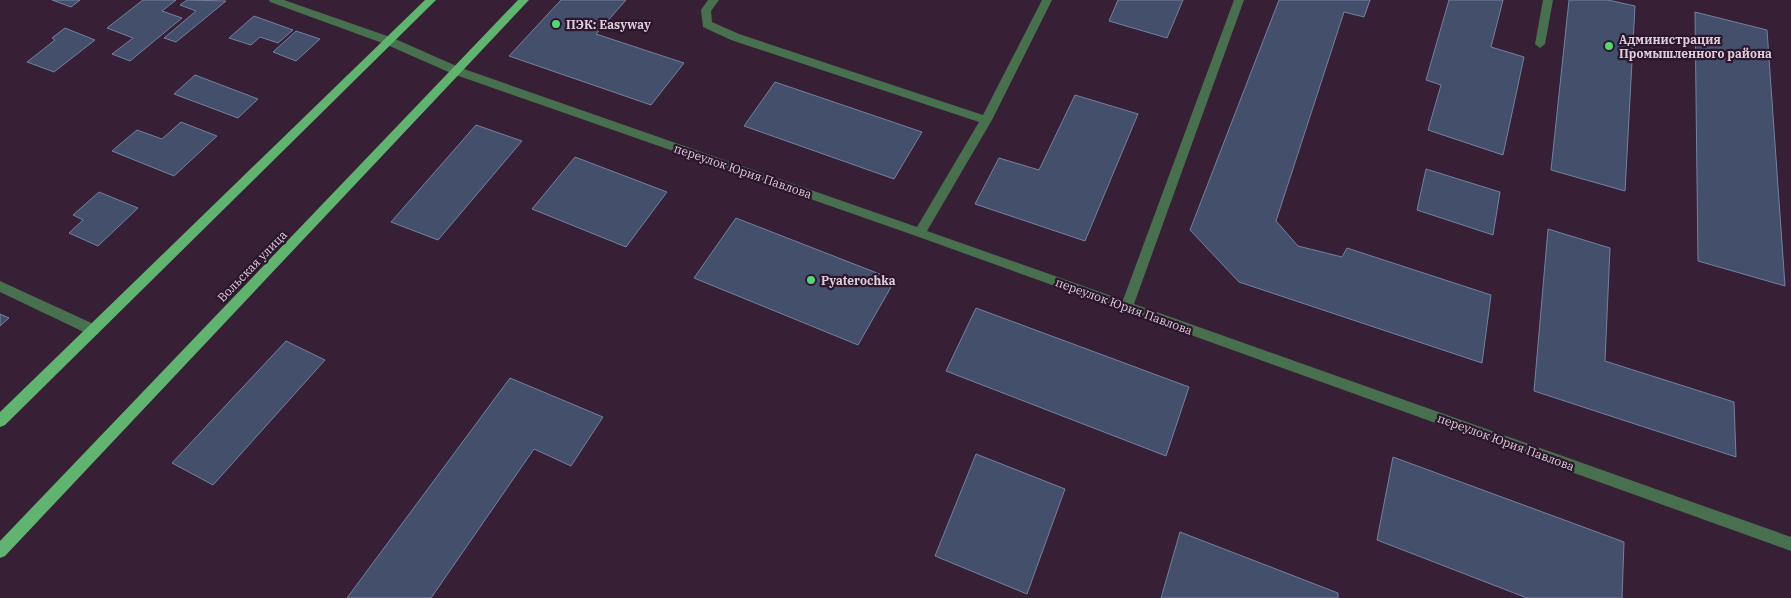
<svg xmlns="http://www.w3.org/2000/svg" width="1791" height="598" viewBox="0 0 1791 598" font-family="'IBM Plex Serif',serif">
<rect width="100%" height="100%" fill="#372036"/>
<g fill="#444f6c" stroke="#7480a0">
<polygon points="52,0 80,0 71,7"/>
<polygon points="143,0 176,0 162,11 182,18 130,61 112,54 133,38 107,28"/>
<polygon points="187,0 226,1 176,42 164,38 196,11 180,5"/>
<polygon points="561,0 626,0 596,34 684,63 651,105 509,56"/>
<polygon points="1118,0 1183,0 1167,38 1109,21"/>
<polygon points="1279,0 1370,0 1364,17 1344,12 1276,221 1298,246 1342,257 1347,248 1491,295 1482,363 1239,282 1190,230"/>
<polygon points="1449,0 1503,0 1491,47 1524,57 1503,155 1428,130 1441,85 1426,80"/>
<polygon points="1569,0 1608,0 1635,6 1625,191 1551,170"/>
<polygon points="1695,12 1767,30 1785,286 1698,261"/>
<polygon points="254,16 293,30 278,43 260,37 251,45 229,38"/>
<polygon points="65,28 95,40 54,72 27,62 55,40 52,38"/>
<polygon points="296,31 320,39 296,61 273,52"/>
<polygon points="195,75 258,99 238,118 174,94"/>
<polygon points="775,82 922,132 894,179 744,126"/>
<polygon points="1075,95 1138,114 1085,241 975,204 999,158 1039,170"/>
<polygon points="181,122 217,136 174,176 112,151 137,130 162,139"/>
<polygon points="476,125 522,141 438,240 391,222"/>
<polygon points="575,157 667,192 626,247 532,209"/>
<polygon points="1426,169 1500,192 1493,235 1417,210"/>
<polygon points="99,192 138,208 98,246 69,233 83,220 73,215"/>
<polygon points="736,218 895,280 858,345 694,278"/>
<polygon points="1548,229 1610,248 1605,361 1734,402 1736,457 1534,391"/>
<polygon points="976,308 1189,387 1166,456 946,371"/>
<polygon points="0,314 9,318 0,326"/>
<polygon points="286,341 325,360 213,485 172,463"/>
<polygon points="510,378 603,417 571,466 534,449 431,598 347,598"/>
<polygon points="976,454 1065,489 1027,594 935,556"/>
<polygon points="1393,457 1624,542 1622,598 1527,598 1377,540"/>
<polygon points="1180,532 1338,593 1338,598 1161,598"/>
</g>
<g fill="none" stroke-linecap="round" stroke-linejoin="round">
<g fill="#486f4e" fill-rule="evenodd">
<polygon points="269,0 284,0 393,38 461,68 917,227 979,122 731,40 703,27 701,10 708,0 719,0 711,11 712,22 739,34 983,115 1042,0 1052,0 992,120 927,231 1123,300 1234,0 1244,0 1134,304 1791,537 1791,551 916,236 453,74 385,44 270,2"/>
<polygon points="1543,0 1553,0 1545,44 1540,48 1535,44"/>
<polygon points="0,281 98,326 99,330 98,334 93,335 88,334 0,292"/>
</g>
<g fill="#61b470" fill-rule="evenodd">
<polygon points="425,0 436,0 5,425 0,427 0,412"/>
<polygon points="518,0 529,0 5,556 0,558 0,541"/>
</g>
</g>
<g fill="#54d672" stroke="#2c162c" stroke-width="2">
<circle cx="556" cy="24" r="5"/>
<circle cx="1609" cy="46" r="5"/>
<circle cx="811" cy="280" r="5"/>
</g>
<g text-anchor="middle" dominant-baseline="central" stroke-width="4.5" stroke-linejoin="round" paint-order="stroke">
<g font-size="12" font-weight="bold" fill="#decfdd" stroke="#2c162c" text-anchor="start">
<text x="566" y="24">ПЭК: Easyway</text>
<text x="1619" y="39">Администрация<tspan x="1619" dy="14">Промышленного района</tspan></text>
<text x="821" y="280">Pyaterochka</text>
</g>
<g font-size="12" fill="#decfdd" stroke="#2c162c">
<text transform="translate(743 171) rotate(19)">переулок Юрия Павлова</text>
<text transform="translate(252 266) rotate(-46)">Вольская улица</text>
<text transform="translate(1124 306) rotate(20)">переулок Юрия Павлова</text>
<text transform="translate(1506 442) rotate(20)">переулок Юрия Павлова</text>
</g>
</g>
</svg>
